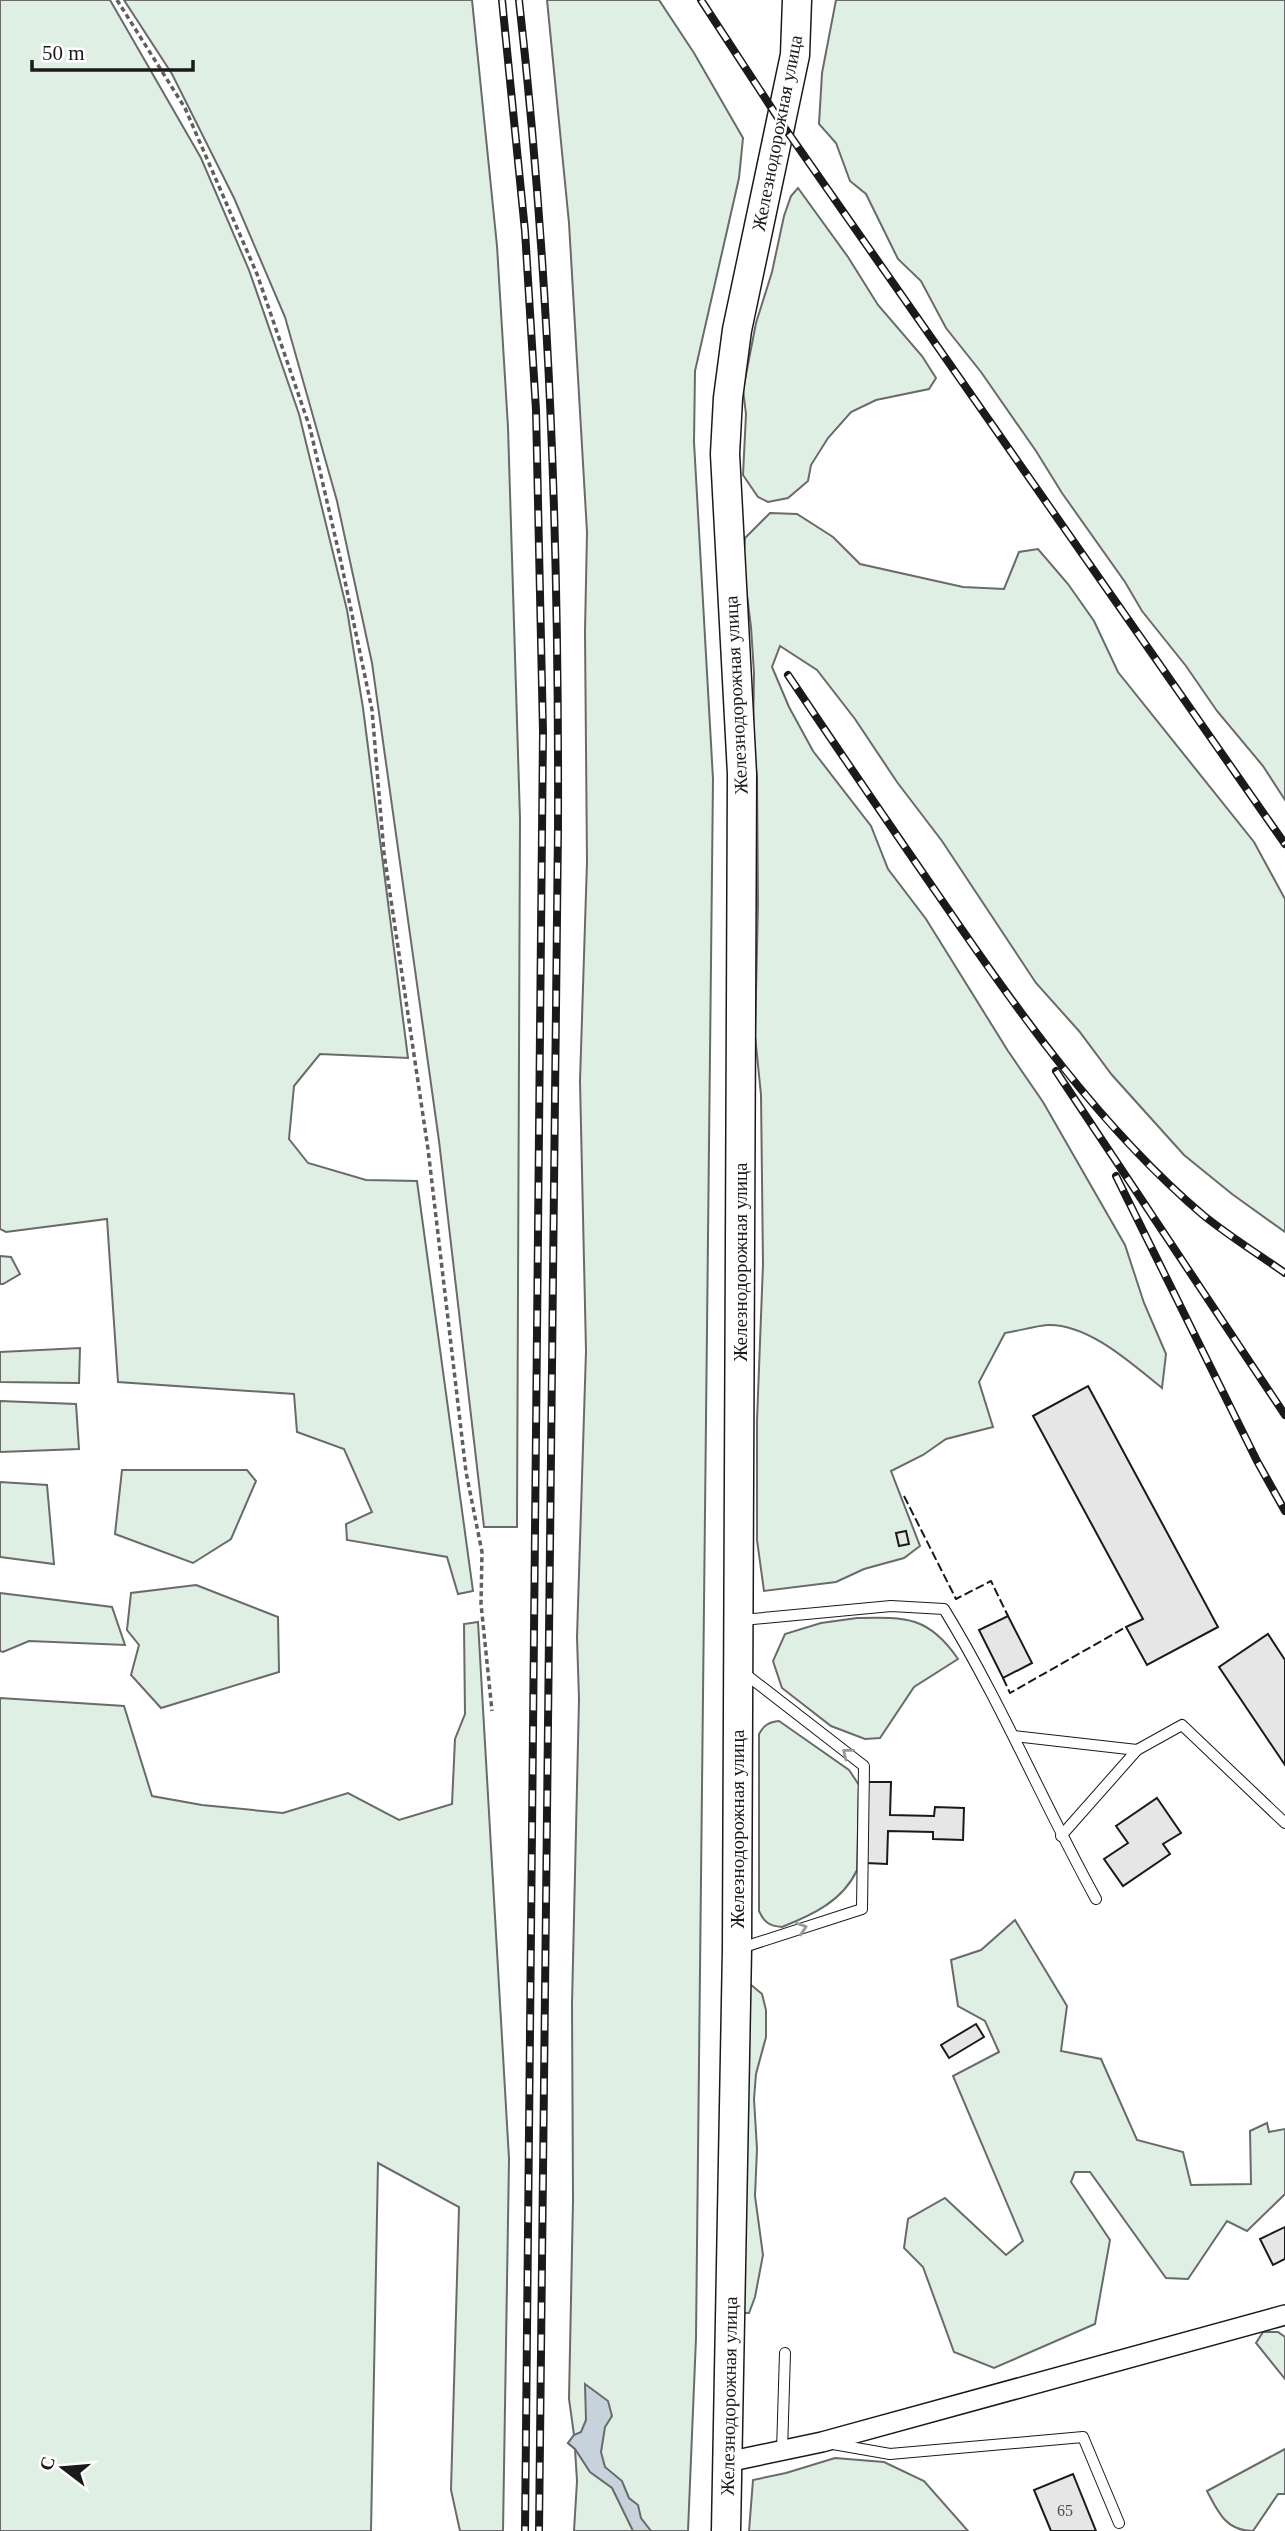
<svg xmlns="http://www.w3.org/2000/svg" width="1285" height="2531" viewBox="0 0 1285 2531" font-family="Georgia,serif">
<rect width="100%" height="100%" fill="#fff"/>
<g fill="#e0efe3" stroke="#6a6a6a" stroke-width="2">
<polygon points="0,0 110,0 201,158 249,270 299,414 347,610 363,708 408,1058 320,1054 294,1086 289,1139 308,1163 366,1180 417,1181 473,1591 458,1594 447,1557 347,1540 346,1524 372,1512 344,1449 297,1432 294,1394 118,1382 107,1219 6,1232 0,1229"/>
<polygon points="124,0 472,0 497,246 508,427 520,819 517,1527 484,1527 439,1141 372,663 337,501 285,317 234,198 172,74"/>
<polygon points="547,0 659,0 694,53 743,138 739,178 695,371 694,442 713,779 696,2338 688,2531 574,2531 577,2481 575,2449 568,2443 574,2435 569,2399 573,2200 572,2004 579,1699 577,1637 586,1351 580,1081 587,862 585,632 587,532 569,223"/>
<polygon points="836,0 1285,0 1285,800 1263,766 1217,711 1186,666 1142,611 1125,582 1062,493 1036,451 981,372 946,328 921,281 898,259 866,194 850,181 836,143 819,124 822,73"/>
<polygon points="798,188 848,257 878,305 922,356 936,378 929,389 876,400 851,412 828,438 811,465 808,481 788,498 768,502 758,497 743,475 746,414 743,390 756,323 772,272 784,216 791,196"/>
<path d="M770 513 797 514 833 537 860 564 963 587 1004 589 1019 552 1038 549 1068 584 1094 621 1118 672 1254 842 1285 899V1232L1232 1194 1184 1155 1112 1075 1079 1031 1036 983 942 841 897 782 855 719 817 670 780 646 772 667 789 707 813 751 871 826 888 869 926 919 1008 1051 1043 1102 1125 1245 1144 1303 1166 1354 1162 1388C1132 1364 1089 1324 1048 1325 1034 1326 1019 1331 1005 1333L979 1382 993 1427 946 1439 923 1455 891 1471 920 1546 904 1558 864 1569 836 1582 764 1591 757 1540V1421L763 1264 761 1095 755 1035 758 904 757 779 753 737 754 673 751 627 743 563 745 538Z"/>
<polygon points="0,1256 11,1257 20,1274 3,1284 0,1284"/>
<polygon points="80,1348 79,1383 0,1382 0,1352"/>
<polygon points="0,1401 76,1404 79,1449 0,1452"/>
<polygon points="122,1470 247,1470 256,1481 231,1539 193,1563 115,1534"/>
<polygon points="0,1482 47,1485 54,1564 0,1557"/>
<polygon points="196,1585 278,1617 279,1672 161,1708 131,1675 139,1645 127,1630 131,1593"/>
<polygon points="0,1593 112,1607 125,1645 29,1641 3,1652 0,1651"/>
<path d="M857 1618C906 1617 929 1616 958 1659L914 1687 880 1738 865 1739 831 1726 782 1688 773 1661 785 1634 821 1623Z"/>
<polygon points="478,1622 509,2159 503,2531 460,2531 451,2490 459,2207 378,2163 371,2531 0,2531 0,1698 124,1706 152,1796 202,1805 283,1813 348,1793 399,1820 452,1804 455,1739 465,1714 464,1624"/>
<path d="M779 1721 849 1770 859 1785 857 1870C843 1901 812 1915 782 1927 769 1926 764 1922 759 1911V1734C764 1725 769 1722 779 1721Z"/>
<polygon points="1015,1920 1067,2006 1061,2051 1101,2059 1137,2140 1183,2152 1191,2185 1251,2184 1250,2131 1267,2123 1269,2132 1285,2129 1285,2194 1247,2231 1227,2221 1188,2279 1166,2278 1090,2172 1075,2172 1071,2182 1110,2240 1095,2324 994,2368 954,2352 923,2267 904,2248 908,2219 945,2198 1006,2255 1023,2241 953,2076 999,2052 985,2021 958,2006 951,1960 981,1950"/>
<polygon points="750,1984 762,1994 766,2010 766,2037 756,2074 754,2099 757,2149 755,2196 763,2255 755,2297 749,2313 738,2313"/>
<polygon points="1263,2332 1278,2332 1285,2337 1285,2379 1256,2343"/>
<path d="M1285 2449V2494H1278L1253 2531C1226 2531 1218 2512 1207 2491Z"/>
<polygon points="835,2458 884,2462 924,2481 968,2531 749,2531 753,2480 786,2473"/>
</g>
<polygon fill="#c6d2dc" stroke="#6a6a6a" stroke-width="2" points="585,2384 608,2401 612,2416 605,2427 601,2452 605,2467 622,2481 629,2498 638,2505 641,2518 651,2531 633,2531 612,2488 590,2472 575,2449 568,2443 574,2435 581,2432 586,2420"/>
<g fill="#e6e6e6" stroke="#1a1a1a" stroke-width="2">
<polygon points="1088,1386 1218,1627 1147,1665 1126,1627 1143,1619 1033,1416"/>
<polygon points="906,1531 909,1544 899,1546 896,1533"/>
<polygon points="1008,1616 1032,1663 1003,1678 979,1630"/>
<polygon points="1268,1634 1285,1660 1285,1765 1219,1667"/>
<polygon points="867,1782 891,1782 890,1815 934,1816 935,1807 964,1808 963,1840 933,1839 933,1832 888,1831 887,1864 866,1863"/>
<polygon points="1157,1798 1181,1833 1163,1844 1170,1854 1123,1886 1104,1859 1128,1843 1116,1826"/>
<polygon points="976,2024 984,2037 949,2058 941,2045"/>
<polygon points="1285,2227 1285,2259 1273,2265 1260,2239"/>
<polygon points="1073,2474 1096,2531 1051,2531 1034,2490"/>
</g>
<g fill="none" stroke-linecap="round" stroke-linejoin="round">
<g stroke="#1a1a1a" stroke-width="12">
<g id="service">
<path d="M742 1620 891 1606 944 1609C1001 1702 1043 1803 1096 1899"/>
<polyline points="1014,1736 1137,1750 1182,1725 1285,1823"/>
<polyline points="1061,1836 1137,1750"/>
<polyline points="741,1948 862,1909 864,1766 744,1673"/>
<polyline points="833,2444 890,2454 1083,2437 1119,2523"/>
<polyline points="782,2451 785,2353"/>
</g>
</g>
<g stroke="#1a1a1a" stroke-width="22">
<polyline id="minor" points="727,2462 822,2442 1285,2315"/>
</g>
<g stroke="#1a1a1a" stroke-width="31">
<polyline id="secondary" points="726,2531 737,1949 742,774 725,454 728,398 737,330 795,55 797,0"/>
</g>
<polyline stroke="#5f5f5f" stroke-width="3.5" stroke-dasharray="5 3.5" stroke-linecap="butt" points="117,0 185,108 257,274 310,428 341,562 372,710 384,853 428,1149 466,1472 482,1552 481,1604 492,1711"/>
<use href="#service" stroke="#fff" stroke-width="10"/>
<use href="#minor" stroke="#fff" stroke-width="19"/>
<use href="#secondary" stroke="#fff" stroke-width="28"/>
<g stroke="#1a1a1a" stroke-width="8">
<g id="rail">
<polyline points="502,0 525,231 536,410 543,732 525,2531"/>
<path d="M519 0C550 275 559 551 558 828L539 2531"/>
<polyline points="701,0 782,124 1285,844"/>
<path d="M788 675C839 751 891 827 943 902 1019 1013 1100 1127 1203 1215 1229 1236 1258 1254 1285 1273"/>
<polyline points="1056,1071 1285,1415"/>
<polyline points="1116,1176 1257,1461 1285,1511"/>
</g>
</g>
<use href="#rail" stroke="#fff" stroke-width="5" stroke-dasharray="16" stroke-linecap="butt"/>
<g stroke="#1a1a1a" stroke-width="2" stroke-dasharray="9 3.5" stroke-linecap="butt">
<polyline points="904,1496 956,1599 991,1581 1008,1616"/>
<polyline points="1003,1678 1010,1693 1126,1627"/>
</g>
</g>
<defs><path id="oneway-chevron" d="M-2-3.5L2.5 0L-2 3.5" fill="none" stroke-width="1.6" stroke-linecap="round" stroke-linejoin="round" transform="scale(1.75)"/></defs>
<g stroke="#989898">
<use href="#oneway-chevron" transform="translate(847 1753) rotate(-142)"/>
<use href="#oneway-chevron" transform="translate(802 1928) rotate(-18)"/>
</g>
<g text-anchor="middle" dominant-baseline="central" stroke-width="5" stroke-linejoin="round" paint-order="stroke">
<g font-size="16" fill="#4d4d4d">
<text x="1065" y="2510">65</text>
</g>
<g font-size="19" fill="#1a1a1a" stroke="#fff">
<text transform="translate(777 133) rotate(-79)">Железнодорожная улица</text>
<text transform="translate(736 695) rotate(-93)">Железнодорожная улица</text>
<text transform="translate(740 1262) rotate(-90)">Железнодорожная улица</text>
<text transform="translate(737 1829) rotate(-90)">Железнодорожная улица</text>
<text transform="translate(729 2396) rotate(-89)">Железнодорожная улица</text>
</g>
</g>
<g transform="translate(63 2468) rotate(286)" stroke="#ffffff" stroke-width="5" paint-order="stroke">
<path d="M0-5L12 26L0 18L-12 26Z" fill="#1a1a1a"/>
<text y="-10" font-size="19" font-weight="bold" text-anchor="middle" fill="#1a1a1a">С</text>
</g>
<path d="M32 60v10h161v-10" fill="none" stroke="#1a1a1a" stroke-width="3.5"/>
<text x="42" y="60" font-size="21" fill="#1a1a1a" stroke="#ffffff" stroke-width="5" paint-order="stroke">50 m</text>
</svg>
